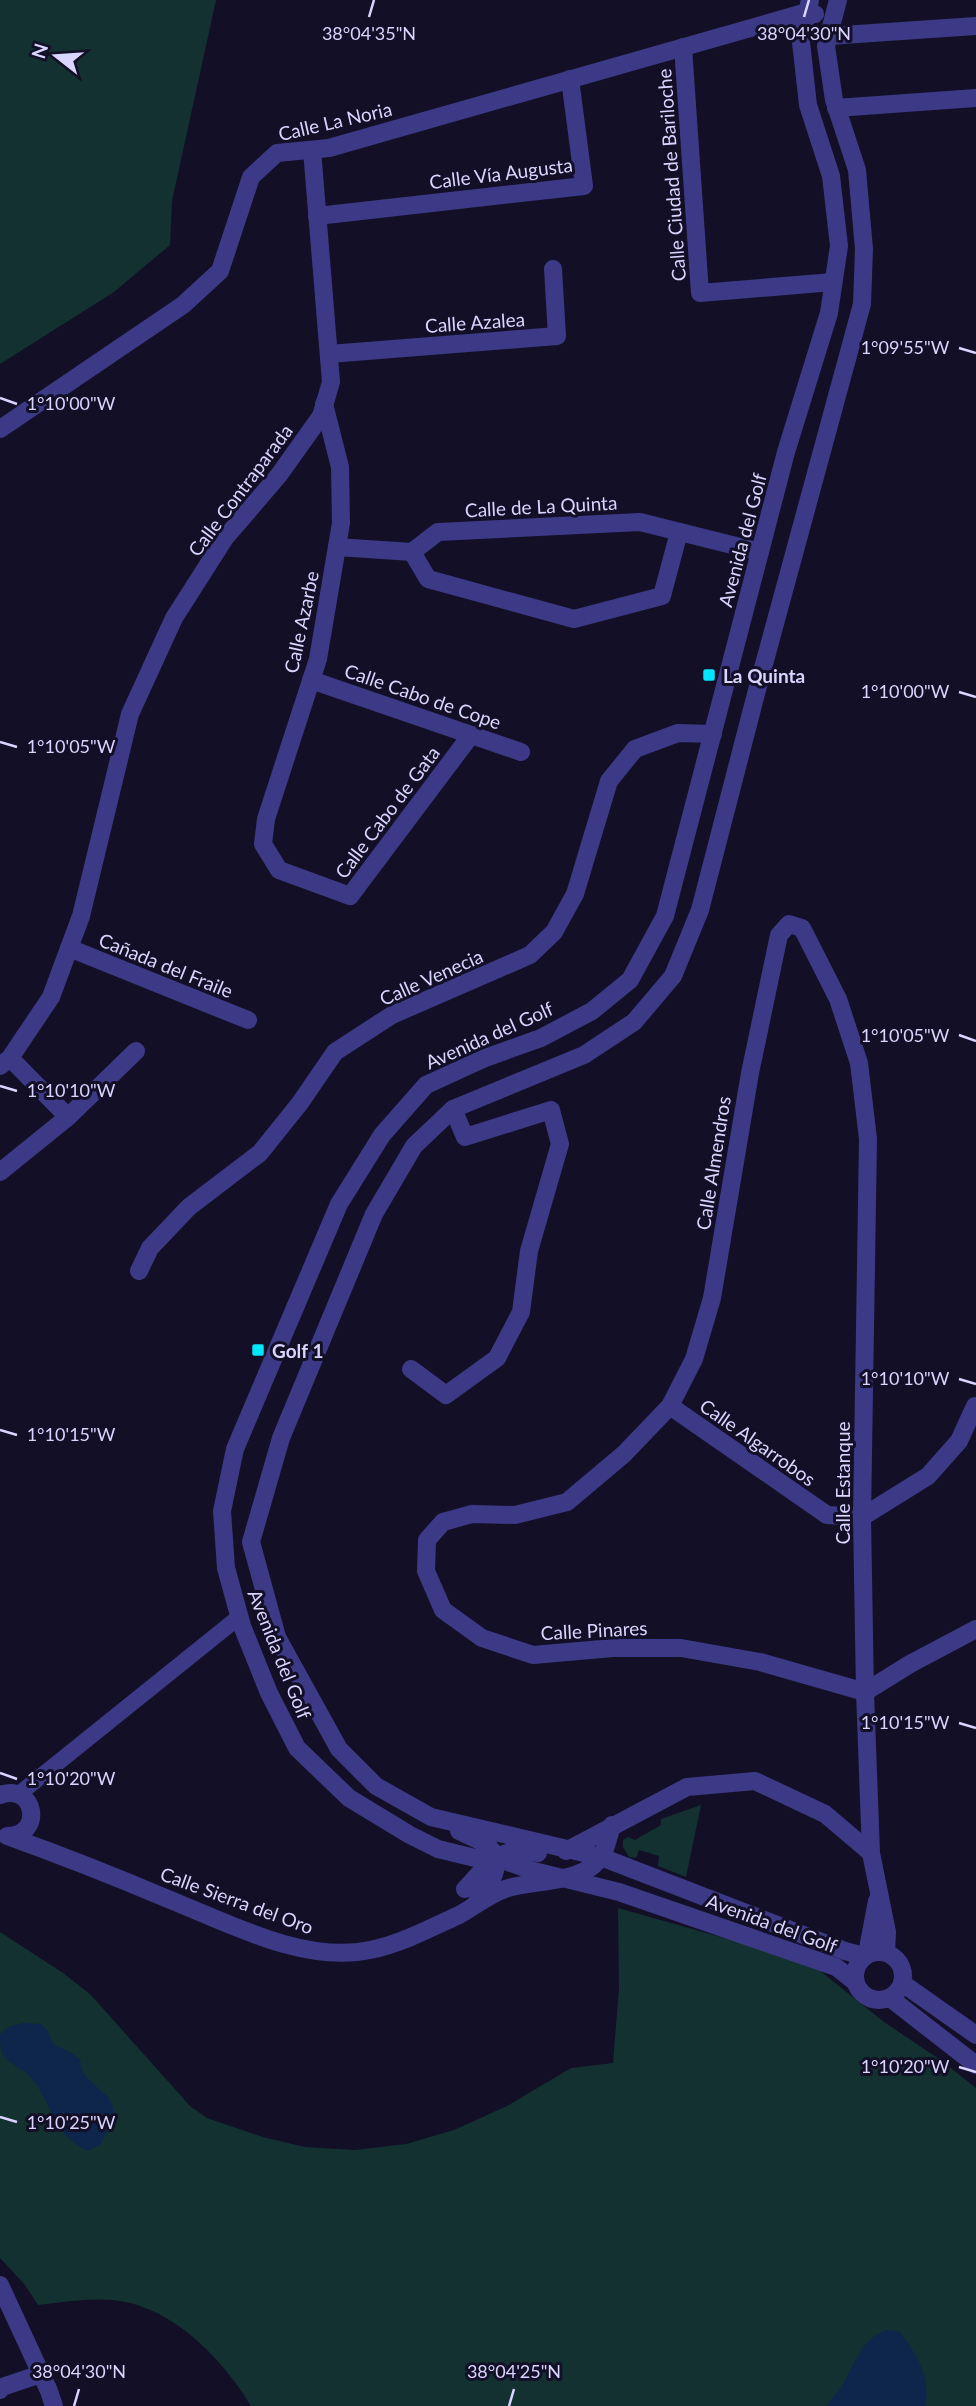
<svg xmlns="http://www.w3.org/2000/svg" width="976" height="2406" viewBox="0 0 976 2406" font-family="Lato,sans-serif">
<rect width="100%" height="100%" fill="#130f27"/>
<g fill="#123130">
<polygon points="0,0 216,0 172,201 170,245 114,292 0,364"/>
<polygon points="701,1805 686,1877 658,1866 659,1856 639,1850 636,1858 629,1857 623,1847 623,1840 628,1837 635,1840 661,1825 661,1819"/>
<path d="M618 1908 809 1962 884 2022 942 2061 976 2088V2406H251C222 2358 172 2306 113 2300 88 2298 63 2302 38 2305L25 2285 0 2258V1932L63 1973 90 1994 190 2106 207 2118 263 2137 305 2147 355 2150 406 2144 454 2130 507 2106 571 2068 613 2063 619 1988Z"/>
</g>
<g fill="#0e264c">
<path d="M23 2023 41 2024 47 2030 53 2044 72 2053 80 2060 82 2070 86 2077 108 2097 113 2107V2120L100 2145 87 2151C50 2131 55 2108 32 2079 25 2069 11 2066 3 2055 0 2049 0 2041 0 2034L9 2027Z"/>
<path d="M886 2330 900 2332C916 2353 932 2379 925 2406H826C832 2398 839 2391 844 2383 855 2362 862 2339 886 2330Z"/>
</g>
<g fill="none" stroke-linecap="round" stroke-linejoin="round">
<polyline stroke="#3c3a86" stroke-width="16" points="19,1794 239,1617"/>
<g stroke="#3c3a86" stroke-width="18">
<polyline points="810,0 801,42 808,105 831,176 839,246 829,313 786,452 665,916 630,980 592,1011 541,1038 485,1058 426,1085 382,1135 339,1204 235,1449 222,1511 226,1568 242,1626 269,1693 297,1748 349,1798 410,1835 438,1849 475,1858 496,1858 534,1871 619,1892 836,1967 854,1981"/>
<polyline points="838,0 826,46 834,100 857,170 864,249 862,304 757,690 700,910 673,976 634,1022 584,1055 453,1109 414,1146 374,1214 281,1438 251,1542 277,1637 339,1749 376,1786 431,1817 601,1857 845,1951 864,1956"/>
<polyline points="828,36 976,26"/>
<polyline points="683,47 700,293 833,282"/>
<polyline points="836,108 976,98"/>
<polyline points="317,216 584,186 570,79"/>
<polyline points="329,354 557,336 553,269"/>
<polyline points="324,404 340,467 341,523 318,659 266,819 263,844 279,870 350,896 471,735"/>
<polyline points="0,429 183,305 220,271 251,177 277,153 329,148 807,12 815,14"/>
<polyline points="337,547 412,552 438,532 640,522 760,552"/>
<polyline points="412,552 428,579 574,619 662,596 679,532"/>
<polyline points="311,680 521,752"/>
<polyline points="69,948 248,1020"/>
<polyline points="10,1058 68,1117"/>
<polyline points="0,1066 10,1058 51,997 81,916 130,714 174,618 225,538 279,475 321,416 331,382 312,150"/>
<polyline points="0,1172 68,1117 136,1051"/>
<polyline points="139,1271 150,1248 189,1207 260,1153 300,1103 335,1052 392,1015 530,955 554,932 575,894 609,781 635,749 678,733 713,734"/>
<polyline points="411,1369 446,1395 497,1358 521,1312 529,1251 560,1144 551,1110 465,1137 453,1109"/>
<polyline points="670,1406 827,1515 862,1517"/>
<polyline points="862,1517 928,1476 959,1441 975,1406"/>
<path d="M0 1795C35 1782 45 1836 7 1836"/>
<path d="M459 1831C468 1836 482 1840 489 1847 505 1864 489 1887 477 1901"/>
<path d="M10 1837C63 1856 116 1877 168 1899 228 1923 304 1964 370 1950 400 1944 431 1928 459 1915 474 1907 488 1895 505 1889 533 1879 585 1885 602 1855 607 1846 609 1835 612 1825"/>
<polyline points="566,1851 687,1787 755,1781 825,1814 871,1853"/>
<path d="M465 1889C491 1862 498 1845 538 1853"/>
<circle cx="879" cy="1976" r="24"/>
<polyline points="886,1952 887,1932 871,1853 865,1692 862,1517 868,1139 859,1063 838,999 802,928 789,924 779,935 750,1073 712,1298 694,1359 670,1406 624,1454 567,1502 515,1515 472,1514 443,1522 427,1540 426,1571 443,1610 482,1638 533,1655 613,1648 681,1648 760,1662 865,1692 910,1664 976,1629"/>
<polyline points="867,1954 877,1901"/>
<polyline points="902,1983 976,2035"/>
<polyline points="890,1998 976,2065"/>
<polyline points="0,2285 49,2391 54,2406"/>
<polyline points="0,2390 2,2387 41,2374"/>
</g>
</g>
<path fill="none" stroke="#dad5ff" stroke-width="2.5" d="M369 17 374 0M804 17 809 0M959 348 976 353M0 398 17 404M959 692 976 697M0 742 17 747M959 1035 976 1041M0 1086 17 1091M959 1379 976 1384M0 1430 17 1435M959 1723 976 1728M0 1773 17 1779M959 2067 976 2072M0 2117 17 2122M74 2406 79 2389M509 2406 514 2389"/>
<g fill="#01e6ff" stroke="#130f27" stroke-width="2.5">
<rect x="702" y="668" width="14" height="14" rx="3.5"/>
<rect x="251" y="1343" width="14" height="14" rx="3.5"/>
</g>
<g text-anchor="middle" dominant-baseline="central" stroke-width="6" stroke-linejoin="round" paint-order="stroke">
<g font-size="19" fill="#dad5ff" stroke="#130f27">
<text transform="translate(335 121) rotate(-13)">Calle La Noria</text>
<text transform="translate(501 173) rotate(-7)">Calle Vía Augusta</text>
<text transform="translate(671 175) rotate(-94)">Calle Ciudad de Bariloche</text>
<text transform="translate(475 322) rotate(-4)">Calle Azalea</text>
<text transform="translate(240 490) rotate(-53)">Calle Contraparada</text>
<text transform="translate(541 506) rotate(-3)">Calle de La Quinta</text>
<text transform="translate(742 540) rotate(-75)">Avenida del Golf</text>
<text transform="translate(301 622) rotate(-78)">Calle Azarbe</text>
<text transform="translate(423 696) rotate(19)">Calle Cabo de Cope</text>
<text transform="translate(387 812) rotate(-53)">Calle Cabo de Gata</text>
<text transform="translate(166 965) rotate(22)">Cañada del Fraile</text>
<text transform="translate(431 977) rotate(-24)">Calle Venecia</text>
<text transform="translate(489 1035) rotate(-24)">Avenida del Golf</text>
<text transform="translate(713 1163) rotate(-81)">Calle Almendros</text>
<text transform="translate(758 1442) rotate(35)">Calle Algarrobos</text>
<text transform="translate(842 1483) rotate(-90)">Calle Estanque</text>
<text transform="translate(594 1630) rotate(-3)">Calle Pinares</text>
<text transform="translate(280 1654) rotate(68)">Avenida del Golf</text>
<text transform="translate(237 1900) rotate(20)">Calle Sierra del Oro</text>
<text transform="translate(772 1923) rotate(20)">Avenida del Golf</text>
</g>
<g font-size="19" font-weight="bold" fill="#dad5ff" stroke="#130f27" text-anchor="start">
<text x="723" y="675">La Quinta</text>
<text x="272" y="1350">Golf 1</text>
</g>
</g>
<g font-size="18" text-anchor="middle" fill="#dad5ff" stroke="#130f27" stroke-width="6" stroke-linejoin="round" paint-order="stroke">
<text x="369" y="40">38°04'35"N</text>
<text x="804" y="40">38°04'30"N</text>
<text x="905" y="354">1°09'55"W</text>
<text x="71" y="410">1°10'00"W</text>
<text x="905" y="698">1°10'00"W</text>
<text x="71" y="753">1°10'05"W</text>
<text x="905" y="1042">1°10'05"W</text>
<text x="71" y="1097">1°10'10"W</text>
<text x="905" y="1385">1°10'10"W</text>
<text x="71" y="1441">1°10'15"W</text>
<text x="905" y="1729">1°10'15"W</text>
<text x="71" y="1785">1°10'20"W</text>
<text x="905" y="2073">1°10'20"W</text>
<text x="71" y="2129">1°10'25"W</text>
<text x="79" y="2378">38°04'30"N</text>
<text x="514" y="2378">38°04'25"N</text>
</g>
<g transform="translate(56 56) rotate(287)" stroke="#130f27" stroke-width="5" paint-order="stroke">
<path d="M0-5L12 26L0 18L-12 26Z" fill="#dad5ff"/>
<text y="-10" font-size="19" font-weight="bold" text-anchor="middle" fill="#dad5ff">N</text>
</g>
</svg>
